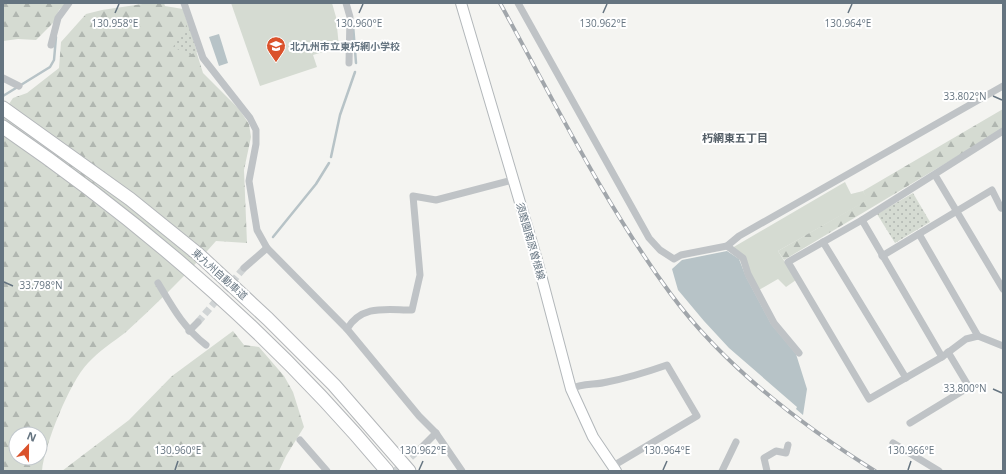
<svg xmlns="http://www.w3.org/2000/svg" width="1006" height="474" viewBox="0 0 1006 474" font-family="'Open Sans','Noto Sans JP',sans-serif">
<defs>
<pattern id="forest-firs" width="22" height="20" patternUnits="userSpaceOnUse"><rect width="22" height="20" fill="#d5dbd2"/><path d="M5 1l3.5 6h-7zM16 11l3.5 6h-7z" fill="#b0b6b0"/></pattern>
<pattern id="park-dots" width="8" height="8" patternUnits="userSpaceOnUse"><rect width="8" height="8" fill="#d5dbd2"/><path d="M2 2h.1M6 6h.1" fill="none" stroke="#b0b6b0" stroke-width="1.8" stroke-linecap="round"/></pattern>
</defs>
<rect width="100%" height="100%" fill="#f4f4f1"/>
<g fill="#d5dbd2">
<polygon points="231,3 332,3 336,17 339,47 313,55 317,67 260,86"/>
<polygon points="845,182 851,194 863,191 868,200 778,251 796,280 786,287 778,279 759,290 732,248"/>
</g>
<g fill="url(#forest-firs)" fill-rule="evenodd">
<polygon points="3,3 66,3 59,10 54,22 36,40 18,39 3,41"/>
<path d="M149 3H164L165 6 183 9 203 73 239 109 249 124 251 137 244 170 247 243 216 241C188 273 158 303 126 332 113 342 99 351 88 363 70 381 44 446 42 471H3V113L13 98 27 93 59 68 61 42 86 14 102 10ZM16 434H40V458H16Z"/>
<polygon points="1003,109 1003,129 784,260 778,251 867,200 863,191"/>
<polygon points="233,331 244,345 259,347 284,376 293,392 304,427 286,456 279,471 62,471 129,420 172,376"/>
</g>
<g fill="url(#park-dots)">
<polygon points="188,23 197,52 189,55 173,47"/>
<polygon points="913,193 930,222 895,243 877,214"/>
</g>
<g fill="#b7c3c7">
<polygon points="219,34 228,63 219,66 209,37"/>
<polygon points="727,251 739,259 746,277 771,324 796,354 807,389 803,415 796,409 797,407 729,348 704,321 678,290 672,269 682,260"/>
</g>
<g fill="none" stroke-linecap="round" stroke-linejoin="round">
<g stroke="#b7c3c7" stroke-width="2.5">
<polyline points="353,25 356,63"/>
<polyline points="3,96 50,67 54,60 56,37"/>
<polyline points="331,157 340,115 355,72"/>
<polyline points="273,237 316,184 329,163"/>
</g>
<g stroke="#d0d4d5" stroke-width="7" stroke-dasharray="7 3.5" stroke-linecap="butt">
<polyline points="198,322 244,268"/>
<polyline points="395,471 421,448"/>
</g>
<g stroke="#b2b7ba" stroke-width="12">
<polyline id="secondary" points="461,3 537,260 571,389 593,437 616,471"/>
</g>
<g stroke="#b4b7ba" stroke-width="15">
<g id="motorway">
<polyline points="3,108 130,199 198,254 268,319 334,385 409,471"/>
<path d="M3 127C146 225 276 338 387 471"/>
</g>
</g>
<g stroke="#bfc3c6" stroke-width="7">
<polyline points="184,3 203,58 250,118 256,130 256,144 249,181 257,230 267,248 347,329 419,416 436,433 462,471"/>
<polyline points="346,3 350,17 349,63"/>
<polyline points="518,3 649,238 660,250 674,259 681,255 727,246 739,236 1003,86"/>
<polyline points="51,45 58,18 69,3"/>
<polyline points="3,78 19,86"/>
<polyline points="1003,131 862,220 788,262 869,399 942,357 966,339 978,336 1003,346"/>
<polyline points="935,175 1003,289"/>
<polyline points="862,220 942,357"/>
<polyline points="919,234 978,336"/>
<polyline points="823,242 906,378"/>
<polyline points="727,246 743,258 748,274 774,323 799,353"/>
<polyline points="882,256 992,190 1001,208"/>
<polyline points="244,268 267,248"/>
<path d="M158 283C173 308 183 327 206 345"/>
<path d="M347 329C362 304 387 310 412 310L420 275 413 196 436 200 512 180"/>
<polyline points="189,331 198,322"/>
<path d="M571 389C581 383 596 385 607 382 628 378 647 372 667 365L697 416 613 466"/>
<polyline points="910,423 969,387 948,352"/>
<polyline points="300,440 327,471"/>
<polyline points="893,443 939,471"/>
<polyline points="421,448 436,433"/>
<polyline points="722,471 736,442"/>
<polyline points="767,471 764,458 776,451 786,453 788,445"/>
</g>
<use href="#secondary" stroke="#fff" stroke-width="10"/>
<use href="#motorway" stroke="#fff" stroke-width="13"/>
<g stroke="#a1a6ab" stroke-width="4">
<path id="rail" d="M500 3C554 101 604 203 670 293 722 364 801 425 875 471"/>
</g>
<use href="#rail" stroke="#fff" stroke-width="2.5" stroke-dasharray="8" stroke-linecap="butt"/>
</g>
<path fill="none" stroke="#657480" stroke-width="1.5" d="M115 13 119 4M359 13 363 4M603 13 607 4M848 13 852 4M993 96 1002 100M4 282 13 286M993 389 1002 393M175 470 178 461M419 470 423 461M663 470 667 461M908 470 911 461"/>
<defs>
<g id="school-pin" transform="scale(1)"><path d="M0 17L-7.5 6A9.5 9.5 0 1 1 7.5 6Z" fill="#da522b" stroke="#fff"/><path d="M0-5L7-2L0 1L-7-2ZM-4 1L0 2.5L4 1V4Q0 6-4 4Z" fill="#fff"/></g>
</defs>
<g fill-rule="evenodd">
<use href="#school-pin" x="276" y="46"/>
</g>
<g text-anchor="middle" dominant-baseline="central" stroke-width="4" stroke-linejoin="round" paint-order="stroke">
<g font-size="10" font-weight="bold" fill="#657480" stroke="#fff" text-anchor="start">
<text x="290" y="46">北九州市立東朽網小学校</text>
</g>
<g font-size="10" fill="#657480" stroke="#fff">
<text transform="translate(531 241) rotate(74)">須磨園南原曽根線</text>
<text transform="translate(220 274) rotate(42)">東九州自動車道</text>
</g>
<g font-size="11" font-weight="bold" fill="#525d66" stroke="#fff">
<text x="735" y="137">朽網東五丁目</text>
</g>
</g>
<g font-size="10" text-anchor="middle" fill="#657480" stroke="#fff" stroke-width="4" stroke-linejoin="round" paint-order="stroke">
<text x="115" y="27">130.958°E</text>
<text x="359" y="27">130.960°E</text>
<text x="603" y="27">130.962°E</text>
<text x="848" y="27">130.964°E</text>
<text x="965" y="100">33.802°N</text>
<text x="41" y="289">33.798°N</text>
<text x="965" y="392">33.800°N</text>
<text x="178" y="454">130.960°E</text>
<text x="423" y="454">130.962°E</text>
<text x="667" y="454">130.964°E</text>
<text x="911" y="454">130.966°E</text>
</g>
<rect width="1006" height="474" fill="none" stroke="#657480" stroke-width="8"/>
<g transform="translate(28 446) rotate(22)"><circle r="19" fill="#ffffff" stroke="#c1c7cc"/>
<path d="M0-3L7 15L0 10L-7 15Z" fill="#da522b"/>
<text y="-6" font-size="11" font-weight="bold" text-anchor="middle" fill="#657480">N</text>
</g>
</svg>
